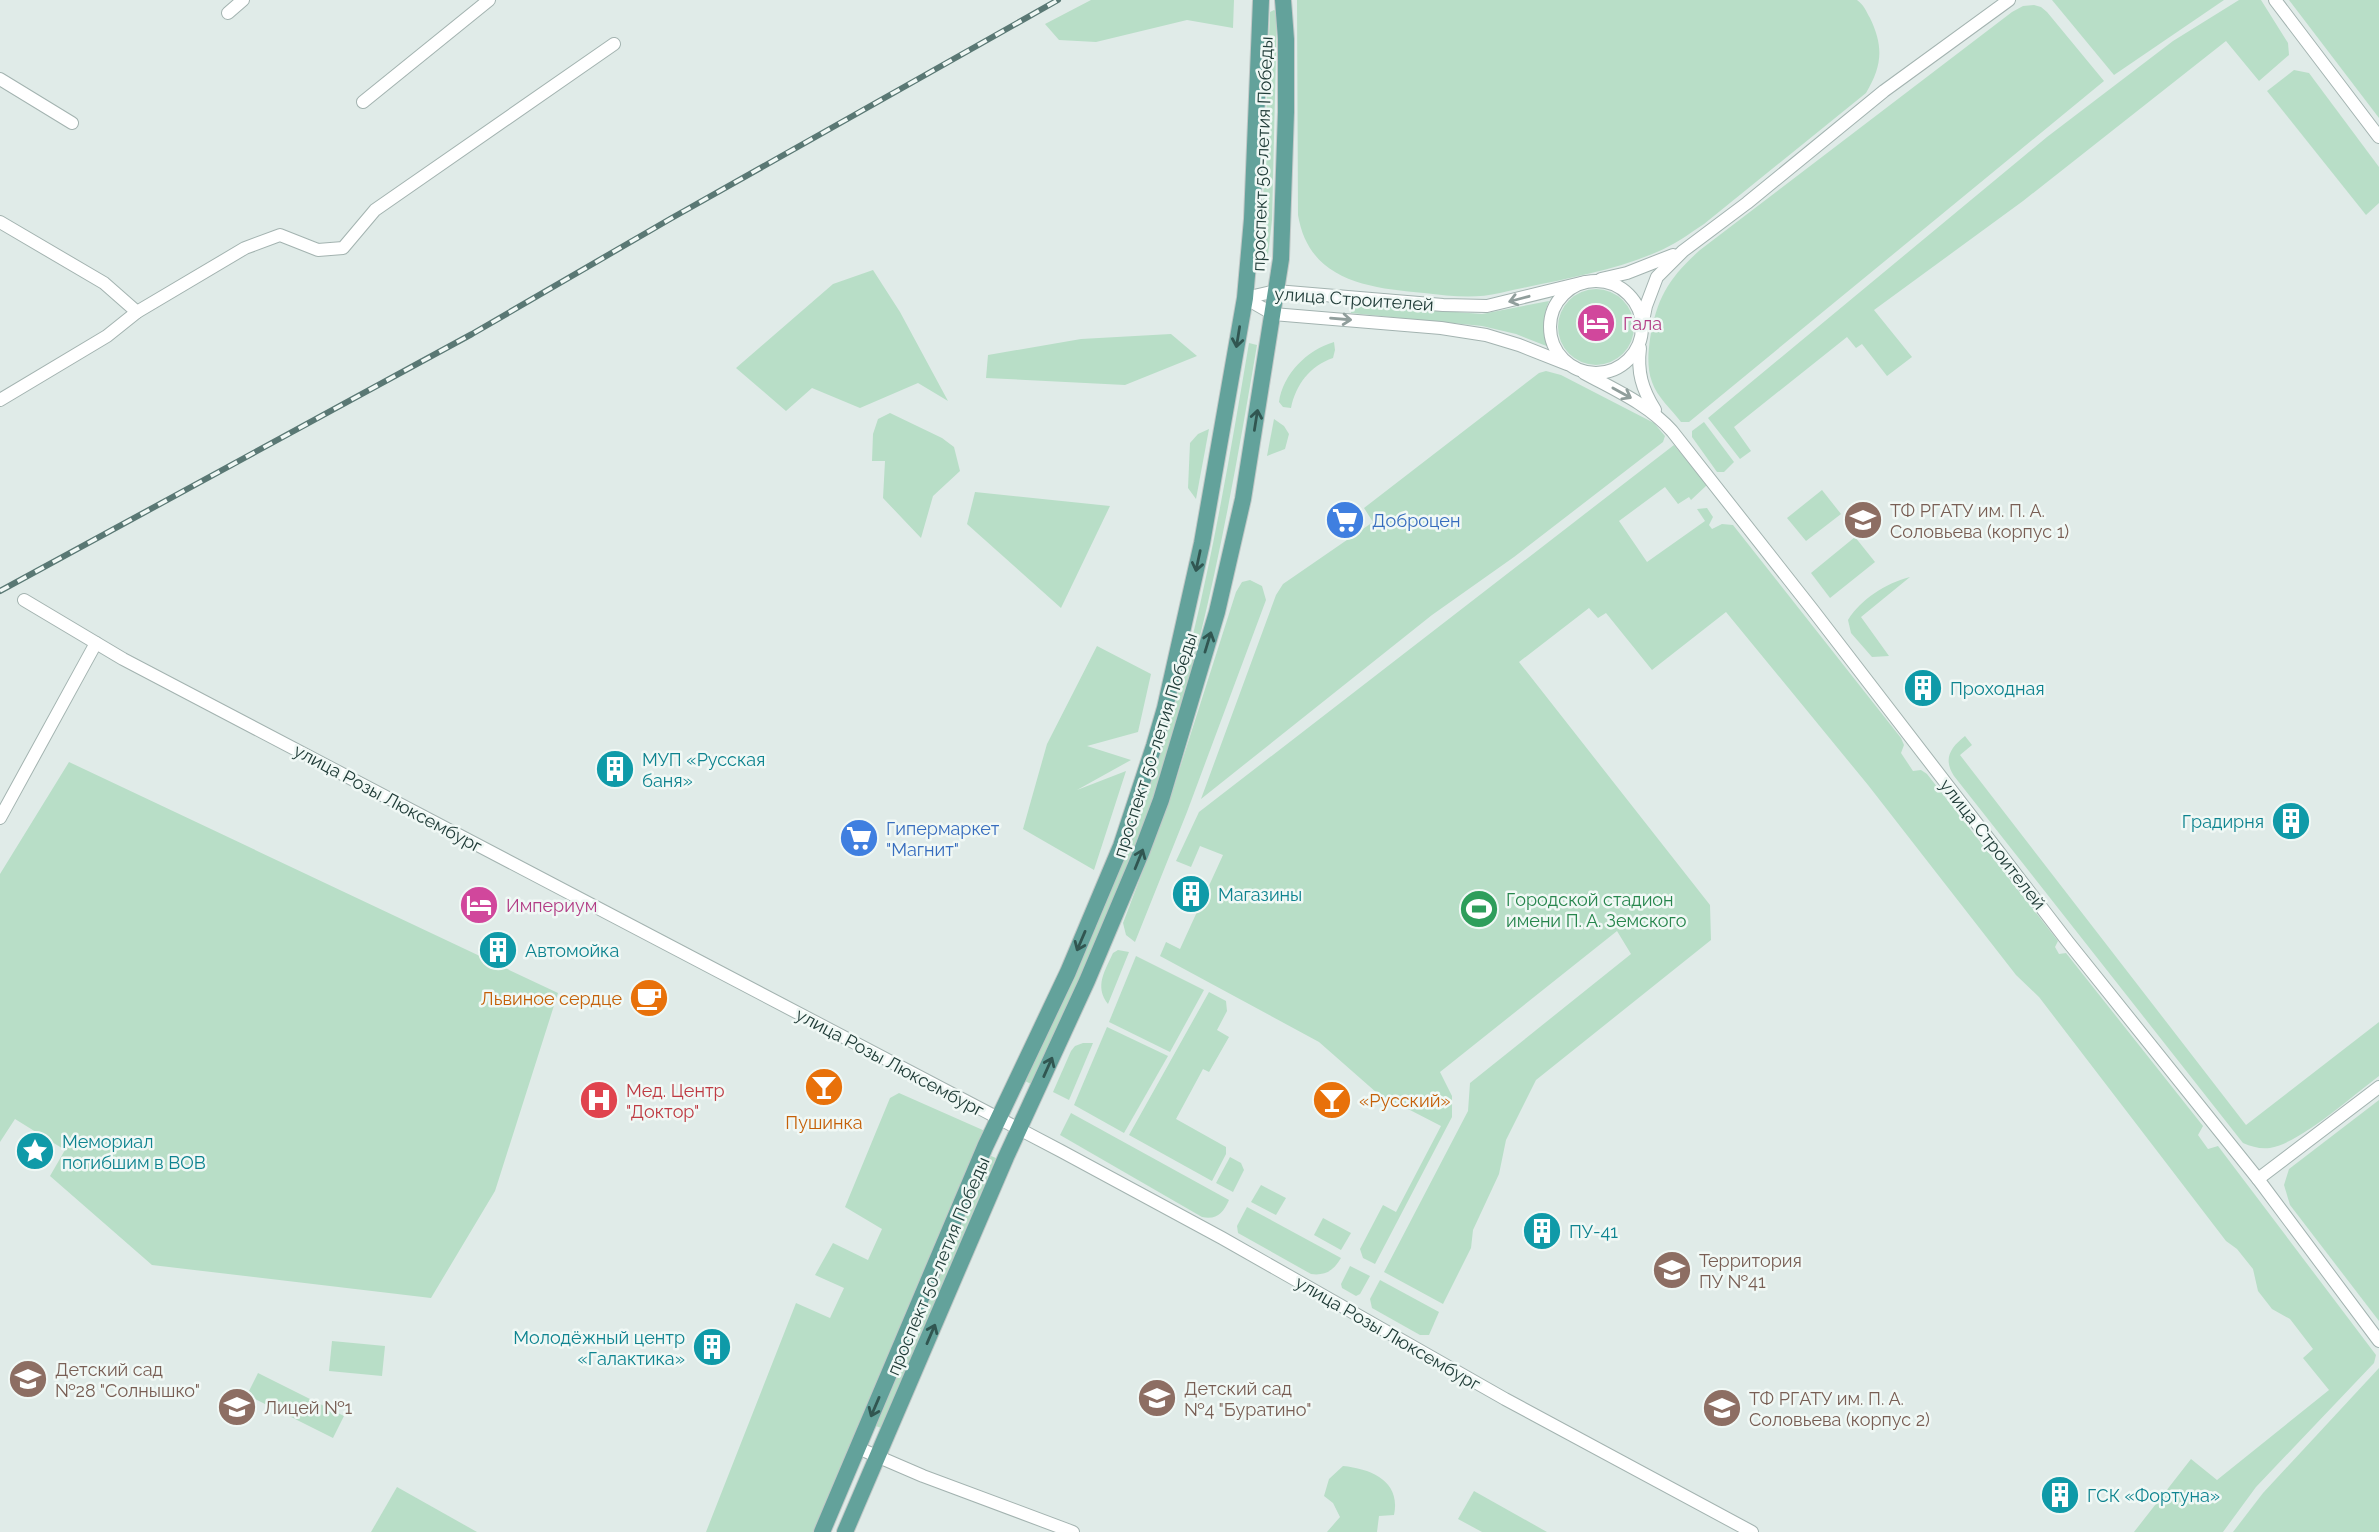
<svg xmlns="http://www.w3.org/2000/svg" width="2379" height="1532" viewBox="0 0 2379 1532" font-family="Raleway,sans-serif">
<rect width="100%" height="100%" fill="#e0ebe8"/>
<g fill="#b8dec7">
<polygon points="1091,0 1234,0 1233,28 1187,20 1096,42 1059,40 1045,24"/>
<path d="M1297 0H1857C1864 5 1866 11 1870 18 1884 47 1882 66 1866 93L1704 224C1689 234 1674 245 1657 252 1609 273 1551 281 1500 293 1475 299 1450 296 1424 293 1368 288 1309 281 1298 215Z"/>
<polygon points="2052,0 2224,0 2114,75"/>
<polygon points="2239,0 2261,0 2288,43 2289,55 2259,81 2226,41 2023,201 1874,310 1912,357 1887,376 1862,344 1856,348 1847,337 1734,427 1751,451 1740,459 1708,418 2047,137 2173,41"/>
<polygon points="2289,0 2379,0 2379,118"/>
<path d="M2034 5 2041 7 2047 12 2104 81 1689 422H1681C1672 410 1657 397 1652 382 1647 368 1648 353 1650 339 1657 297 1669 278 1700 250L2012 12 2023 6Z"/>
<polygon points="1274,10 1277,12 1272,220 1267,264 1262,264 1261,257 1270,12"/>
<polygon points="2294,70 2309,73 2379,167 2379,203 2366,215 2267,91"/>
<polygon points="873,270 900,312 948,401 918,383 860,408 812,388 786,411 736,368 833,284"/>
<circle cx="1596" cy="327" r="38"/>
<path d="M1549 301C1542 317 1543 331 1549 347L1516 334 1482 326 1351 313 1352 304 1482 314Z"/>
<polygon points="1171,334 1197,356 1125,385 986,378 988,355 1081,339"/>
<path d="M1334 342 1335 350 1333 358C1310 366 1296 384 1291 408L1283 407 1279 402C1283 374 1307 350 1334 342Z"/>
<path d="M1249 343 1257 345C1231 498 1204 652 1152 800 1118 897 1074 990 1031 1084L1025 1081C1068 988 1113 896 1146 798 1197 651 1223 497 1249 343Z"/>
<polygon points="1546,371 1561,375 1654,423 1665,436 1663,442 1514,557 1432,615 1201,799 1276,595 1283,584 1373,522 1364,508 1539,373"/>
<polygon points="890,413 942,438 954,447 960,471 933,496 921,538 883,498 885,461 872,461 873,434 878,419"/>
<polygon points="1274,419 1284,426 1289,434 1285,449 1267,456"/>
<polygon points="1704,422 1734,462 1724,472 1717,472 1692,437 1692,431"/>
<polygon points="1209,429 1196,499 1188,488 1190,443 1198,434"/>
<polygon points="1674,445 1707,485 1691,500 1689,497 1678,504 1665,487 1619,521 1647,562 1705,521 1697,509 1707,508 1713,517 1709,525 1712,529 1722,524 1733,525 1901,738 1904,745 1901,753 1913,771 1921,770 1927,774 2058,941 2055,947 2059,954 2066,953 2203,1126 2198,1135 2208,1149 2218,1146 2376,1355 2374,1363 2256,1487 2223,1532 2134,1532 2191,1459 2217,1480 2329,1390 2303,1358 2313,1349 2290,1319 2272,1309 2258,1291 2253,1269 2237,1249 2226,1241 2039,997 2016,975 1868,785 1726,612 1652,670 1606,613 1598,618 1589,608 1519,662 1710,905 1711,940 1536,1080 1506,1140 1499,1174 1473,1230 1471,1248 1443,1304 1384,1272 1468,1111 1470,1083 1631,954 1617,931 1440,1072 1452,1096 1452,1117 1375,1264 1363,1258 1360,1249 1383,1205 1396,1212 1441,1126 1377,1093 1319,1042 1160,956 1166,942 1180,949 1223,855 1200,846 1191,867 1176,861 1199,812"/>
<polygon points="1822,490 1841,514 1806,541 1787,518"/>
<polygon points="975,492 1110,506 1061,608 967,524"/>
<polygon points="1855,537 1875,562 1830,598 1811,573"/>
<path d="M1910 577 1861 617 1889 656 1872 657 1851 633 1848 620C1861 599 1886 583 1910 577Z"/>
<polygon points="1250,580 1262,586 1266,600 1187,812 1135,942 1126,935 1123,923 1169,802 1236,592 1242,582"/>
<polygon points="1097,646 1151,674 1138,732 1087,746 1131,760 1077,790 1126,771 1094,870 1023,829 1047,744"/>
<path d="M1965 736 1972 745 1960 755 2246 1125 2379 1022V1076C2352 1096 2302 1142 2270 1148 2260 1149 2252 1147 2243 1143L1954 776C1943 759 1950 748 1965 736Z"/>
<polygon points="69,762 558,993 495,1191 431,1298 152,1265 50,1176 65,1150 15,1119 0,1142 0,874"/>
<path d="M1118 950 1129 952 1108 1004C1094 986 1105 971 1113 953Z"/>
<polygon points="1136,956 1204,990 1170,1052 1109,1022"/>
<polygon points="1209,992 1226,1001 1227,1011 1217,1030 1229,1037 1209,1072 1203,1069 1176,1119 1226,1147 1226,1154 1212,1181 1129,1135"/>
<polygon points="1107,1027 1168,1056 1124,1133 1074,1105"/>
<polygon points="1083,1043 1093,1043 1069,1100 1053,1092 1071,1051 1075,1046"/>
<polygon points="899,1093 985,1131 815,1532 706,1532 796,1303 830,1318 844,1288 815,1275 833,1243 868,1260 882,1229 845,1207 890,1098"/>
<polygon points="2379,1100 2379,1321 2290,1205 2284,1185 2289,1169"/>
<path d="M1071 1113 1229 1200C1223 1213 1217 1220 1202 1217L1060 1135Z"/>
<polygon points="991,1156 996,1158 881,1428 876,1426"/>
<polygon points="1230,1157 1241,1163 1244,1170 1233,1192 1216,1183"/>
<polygon points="1261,1185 1286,1198 1276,1215 1251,1202"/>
<path d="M1247 1207 1341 1258C1334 1270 1326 1276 1311 1274L1238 1233 1237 1226Z"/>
<polygon points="1323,1218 1351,1233 1341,1250 1314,1235"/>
<polygon points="1350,1266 1370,1276 1360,1294 1356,1296 1342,1288 1341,1284"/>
<polygon points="1380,1280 1439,1312 1429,1335 1420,1335 1372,1308 1370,1299"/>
<polygon points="332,1341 385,1346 382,1376 329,1371"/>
<polygon points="2379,1368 2379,1532 2233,1532 2263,1493"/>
<polygon points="258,1373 344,1416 333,1438 247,1395"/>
<path d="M1343 1466C1373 1469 1401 1482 1394 1515L1379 1516 1377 1532H1327L1340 1517 1333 1503 1324 1496 1329 1479Z"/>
<polygon points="397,1487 477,1532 371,1532"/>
<polygon points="1474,1491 1547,1532 1482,1532 1458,1519"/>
</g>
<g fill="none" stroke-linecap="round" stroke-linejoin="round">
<g stroke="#a3b3b0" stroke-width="14">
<g id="minor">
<polyline points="2275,0 2379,137"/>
<polyline points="228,13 243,0"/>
<polyline points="0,79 72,123"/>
<polyline points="363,102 489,0"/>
<polyline points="0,222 104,283 137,312"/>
<polyline points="1601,279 1627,273 1673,255"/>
<circle cx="1596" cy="327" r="46"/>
<polyline points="1245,298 1276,291 1443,305 1487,306 1585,282"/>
<polyline points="1245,298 1273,314 1441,328 1486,335 1519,345 1567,364"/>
<polyline points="1643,321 1646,306 1657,277 1683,251 1747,203 1884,91 2009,0"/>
<path d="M1640 348C1637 372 1642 389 1655 410"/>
<path d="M1584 373C1615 390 1648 404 1672 431L1812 609 2068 942 2258 1179 2379 1341"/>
<polyline points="0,400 107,336 137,312 245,248 280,235 318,250 343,248 375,210 614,44"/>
<polyline points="24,600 123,659 1061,1151 1222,1238 1505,1399 1752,1532"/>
<polyline points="0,818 96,643"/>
<polyline points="2258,1179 2379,1087"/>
<polyline points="858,1448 923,1476 1073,1532"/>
</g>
</g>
<g stroke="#c1c8c7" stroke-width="18">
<g id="major">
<polyline points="822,1532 985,1147 1068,972 1121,846 1154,746 1165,708 1202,543 1245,298 1252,219 1261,0"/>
<polyline points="845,1532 1006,1157 1087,981 1141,853 1161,800 1217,612 1243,499 1281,259 1286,112 1286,39 1283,0"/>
</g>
</g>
<use href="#minor" stroke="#fff" stroke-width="12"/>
<use href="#major" stroke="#63a29b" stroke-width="16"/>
<g stroke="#5a7874" stroke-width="6">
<polyline id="rail" points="0,591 472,334 670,219 1058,0"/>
</g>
<use href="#rail" stroke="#f0f8f5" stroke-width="3.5" stroke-dasharray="10" stroke-linecap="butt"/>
</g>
<defs><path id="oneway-shaft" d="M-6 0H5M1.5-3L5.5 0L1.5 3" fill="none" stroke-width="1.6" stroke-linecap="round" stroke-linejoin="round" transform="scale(1.75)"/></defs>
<g stroke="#909e9c">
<use href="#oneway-shaft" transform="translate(1519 299) rotate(165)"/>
<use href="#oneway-shaft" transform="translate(1341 319) rotate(5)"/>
<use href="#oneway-shaft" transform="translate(1622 393) rotate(29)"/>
</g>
<g stroke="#315651">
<use href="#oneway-shaft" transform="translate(1238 337) rotate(99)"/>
<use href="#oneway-shaft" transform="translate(1256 420) rotate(-81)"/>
<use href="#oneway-shaft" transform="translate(1198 561) rotate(102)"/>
<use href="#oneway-shaft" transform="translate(1208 642) rotate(-73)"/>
<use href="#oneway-shaft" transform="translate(1139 859) rotate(-68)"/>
<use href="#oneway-shaft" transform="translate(1081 941) rotate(113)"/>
<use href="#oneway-shaft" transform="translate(1048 1067) rotate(-66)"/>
<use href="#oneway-shaft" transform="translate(931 1334) rotate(-67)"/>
<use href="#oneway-shaft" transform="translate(875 1407) rotate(113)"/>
</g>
<defs>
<g id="hotel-disc" transform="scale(2.0125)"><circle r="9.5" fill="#d1479c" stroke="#f0f8f5"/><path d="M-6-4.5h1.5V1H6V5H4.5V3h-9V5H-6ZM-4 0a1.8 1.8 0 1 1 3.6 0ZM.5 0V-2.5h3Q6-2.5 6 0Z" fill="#fff"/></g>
<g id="supermarket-disc" transform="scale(2.0125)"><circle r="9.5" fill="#3f7fe0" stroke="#f0f8f5"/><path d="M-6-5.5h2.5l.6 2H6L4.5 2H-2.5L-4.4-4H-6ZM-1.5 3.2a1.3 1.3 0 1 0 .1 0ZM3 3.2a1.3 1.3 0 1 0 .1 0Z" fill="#fff"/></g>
<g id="university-disc" transform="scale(2.0125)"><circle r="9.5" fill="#8d6e63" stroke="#f0f8f5"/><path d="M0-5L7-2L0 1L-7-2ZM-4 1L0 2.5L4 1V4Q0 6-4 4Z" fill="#fff"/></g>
<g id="building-disc" transform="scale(2.0125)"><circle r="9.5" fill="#0f9aa8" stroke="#f0f8f5"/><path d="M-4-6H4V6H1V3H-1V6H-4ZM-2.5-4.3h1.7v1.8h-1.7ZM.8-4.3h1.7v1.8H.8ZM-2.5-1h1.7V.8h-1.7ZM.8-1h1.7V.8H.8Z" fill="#fff"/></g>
<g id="stadium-disc" transform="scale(2.0125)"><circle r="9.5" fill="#2e9e5b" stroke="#f0f8f5"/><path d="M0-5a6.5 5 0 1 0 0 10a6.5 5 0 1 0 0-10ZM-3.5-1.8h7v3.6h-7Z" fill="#fff"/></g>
<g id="cafe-disc" transform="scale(2.0125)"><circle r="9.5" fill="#e8710a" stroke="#f0f8f5"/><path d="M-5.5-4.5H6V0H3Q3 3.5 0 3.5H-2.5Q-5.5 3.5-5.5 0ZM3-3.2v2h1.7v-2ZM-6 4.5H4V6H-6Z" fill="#fff"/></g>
<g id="bar-disc" transform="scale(2.0125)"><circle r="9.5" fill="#e8710a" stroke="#f0f8f5"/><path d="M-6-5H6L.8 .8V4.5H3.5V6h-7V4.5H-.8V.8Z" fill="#fff"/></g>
<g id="hospital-disc" transform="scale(2.0125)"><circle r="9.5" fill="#e0444e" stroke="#f0f8f5"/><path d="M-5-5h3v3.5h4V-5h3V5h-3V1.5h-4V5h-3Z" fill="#fff"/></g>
<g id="sight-disc" transform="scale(2.0125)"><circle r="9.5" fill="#0f9aa8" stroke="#f0f8f5"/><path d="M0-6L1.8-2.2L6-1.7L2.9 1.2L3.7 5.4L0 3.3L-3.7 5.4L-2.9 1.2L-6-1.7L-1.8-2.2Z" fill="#fff"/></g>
<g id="school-disc" transform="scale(2.0125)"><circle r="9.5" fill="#8d6e63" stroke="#f0f8f5"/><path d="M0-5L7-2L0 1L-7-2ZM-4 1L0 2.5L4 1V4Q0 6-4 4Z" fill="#fff"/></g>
</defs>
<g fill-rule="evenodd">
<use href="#hotel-disc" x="1596" y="323"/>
<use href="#supermarket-disc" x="1345" y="520"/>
<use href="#university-disc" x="1863" y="520"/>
<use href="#building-disc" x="1923" y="688"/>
<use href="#building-disc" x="615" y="769"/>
<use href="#building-disc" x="2291" y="821"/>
<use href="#supermarket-disc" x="859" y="838"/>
<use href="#building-disc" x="1191" y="894"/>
<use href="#hotel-disc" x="479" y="905"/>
<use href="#stadium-disc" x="1479" y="909"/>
<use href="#building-disc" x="498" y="950"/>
<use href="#cafe-disc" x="649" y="998"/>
<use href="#bar-disc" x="824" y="1087"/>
<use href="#hospital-disc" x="599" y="1100"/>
<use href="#bar-disc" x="1332" y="1100"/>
<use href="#sight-disc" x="35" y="1151"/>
<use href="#building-disc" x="1542" y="1231"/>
<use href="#university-disc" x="1672" y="1270"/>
<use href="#building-disc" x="712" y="1347"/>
<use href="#school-disc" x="28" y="1379"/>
<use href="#school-disc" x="1157" y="1398"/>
<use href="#school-disc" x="237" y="1407"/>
<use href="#university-disc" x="1722" y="1408"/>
<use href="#building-disc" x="2060" y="1495"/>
</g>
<g text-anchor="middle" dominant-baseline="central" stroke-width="5" stroke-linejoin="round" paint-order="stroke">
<g font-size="18" fill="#203c38" stroke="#f0f8f5">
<text transform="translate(1262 154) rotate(-88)">проспект 50-летия Победы</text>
<text transform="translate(1354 299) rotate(4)">улица Строителей</text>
<text transform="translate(1155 745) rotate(-72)">проспект 50-летия Победы</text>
<text transform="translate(388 798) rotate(28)">улица Розы Люксембург</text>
<text transform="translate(1993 844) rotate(52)">улица Строителей</text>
<text transform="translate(890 1062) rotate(28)">улица Розы Люксембург</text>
<text transform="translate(938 1266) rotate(-67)">проспект 50-летия Победы</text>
<text transform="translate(1388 1333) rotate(30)">улица Розы Люксембург</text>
</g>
<g font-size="18" fill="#b23c85" stroke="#f0f8f5" text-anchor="start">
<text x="1623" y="323">Гала</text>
<text x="506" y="905">Империум</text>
</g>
<g font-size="18" fill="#785e54" stroke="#f0f8f5" text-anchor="start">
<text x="1890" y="510">ТФ РГАТУ им. П. А.<tspan x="1890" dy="21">Соловьева (корпус 1)</tspan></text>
<text x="1699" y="1260">Территория<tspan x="1699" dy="21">ПУ №41</tspan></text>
<text x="55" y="1369">Детский сад<tspan x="55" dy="21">№28 "Солнышко"</tspan></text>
<text x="1184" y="1388">Детский сад<tspan x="1184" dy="21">№4 "Буратино"</tspan></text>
<text x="1749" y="1398">ТФ РГАТУ им. П. А.<tspan x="1749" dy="21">Соловьева (корпус 2)</tspan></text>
<text x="264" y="1407">Лицей №1</text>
</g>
<g font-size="18" fill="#366cbe" stroke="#f0f8f5" text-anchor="start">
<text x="1372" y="520">Доброцен</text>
<text x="886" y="828">Гипермаркет<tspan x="886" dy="21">"Магнит"</tspan></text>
</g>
<g font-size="18" fill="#0d838f" stroke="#f0f8f5" text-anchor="start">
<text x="1950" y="688">Проходная</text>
<text x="642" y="759">МУП «Русская<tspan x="642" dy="21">баня»</tspan></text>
<text x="2264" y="821" text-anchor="end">Градирня</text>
<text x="1218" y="894">Магазины</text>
<text x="525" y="950">Автомойка</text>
<text x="62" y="1141">Мемориал<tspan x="62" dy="21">погибшим в ВОВ</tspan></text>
<text x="1569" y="1231">ПУ-41</text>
<text x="685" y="1337" text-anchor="end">Молодёжный центр<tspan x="685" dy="21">«Галактика»</tspan></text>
<text x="2087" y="1495">ГСК «Фортуна»</text>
</g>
<g font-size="18" fill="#27864d" stroke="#f0f8f5" text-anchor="start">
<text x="1506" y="899">Городской стадион<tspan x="1506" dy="21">имени П. А. Земского</tspan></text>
</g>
<g font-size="18" fill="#c56008" stroke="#f0f8f5" text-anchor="end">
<text x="622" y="998">Львиное сердце</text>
<text x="1359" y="1100" text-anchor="start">«Русский»</text>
<text x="824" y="1122" text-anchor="middle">Пушинка</text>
</g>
<g font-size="18" fill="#be3a42" stroke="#f0f8f5" text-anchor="start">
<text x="626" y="1090">Мед. Центр<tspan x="626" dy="21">"Доктор"</tspan></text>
</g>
</g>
</svg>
